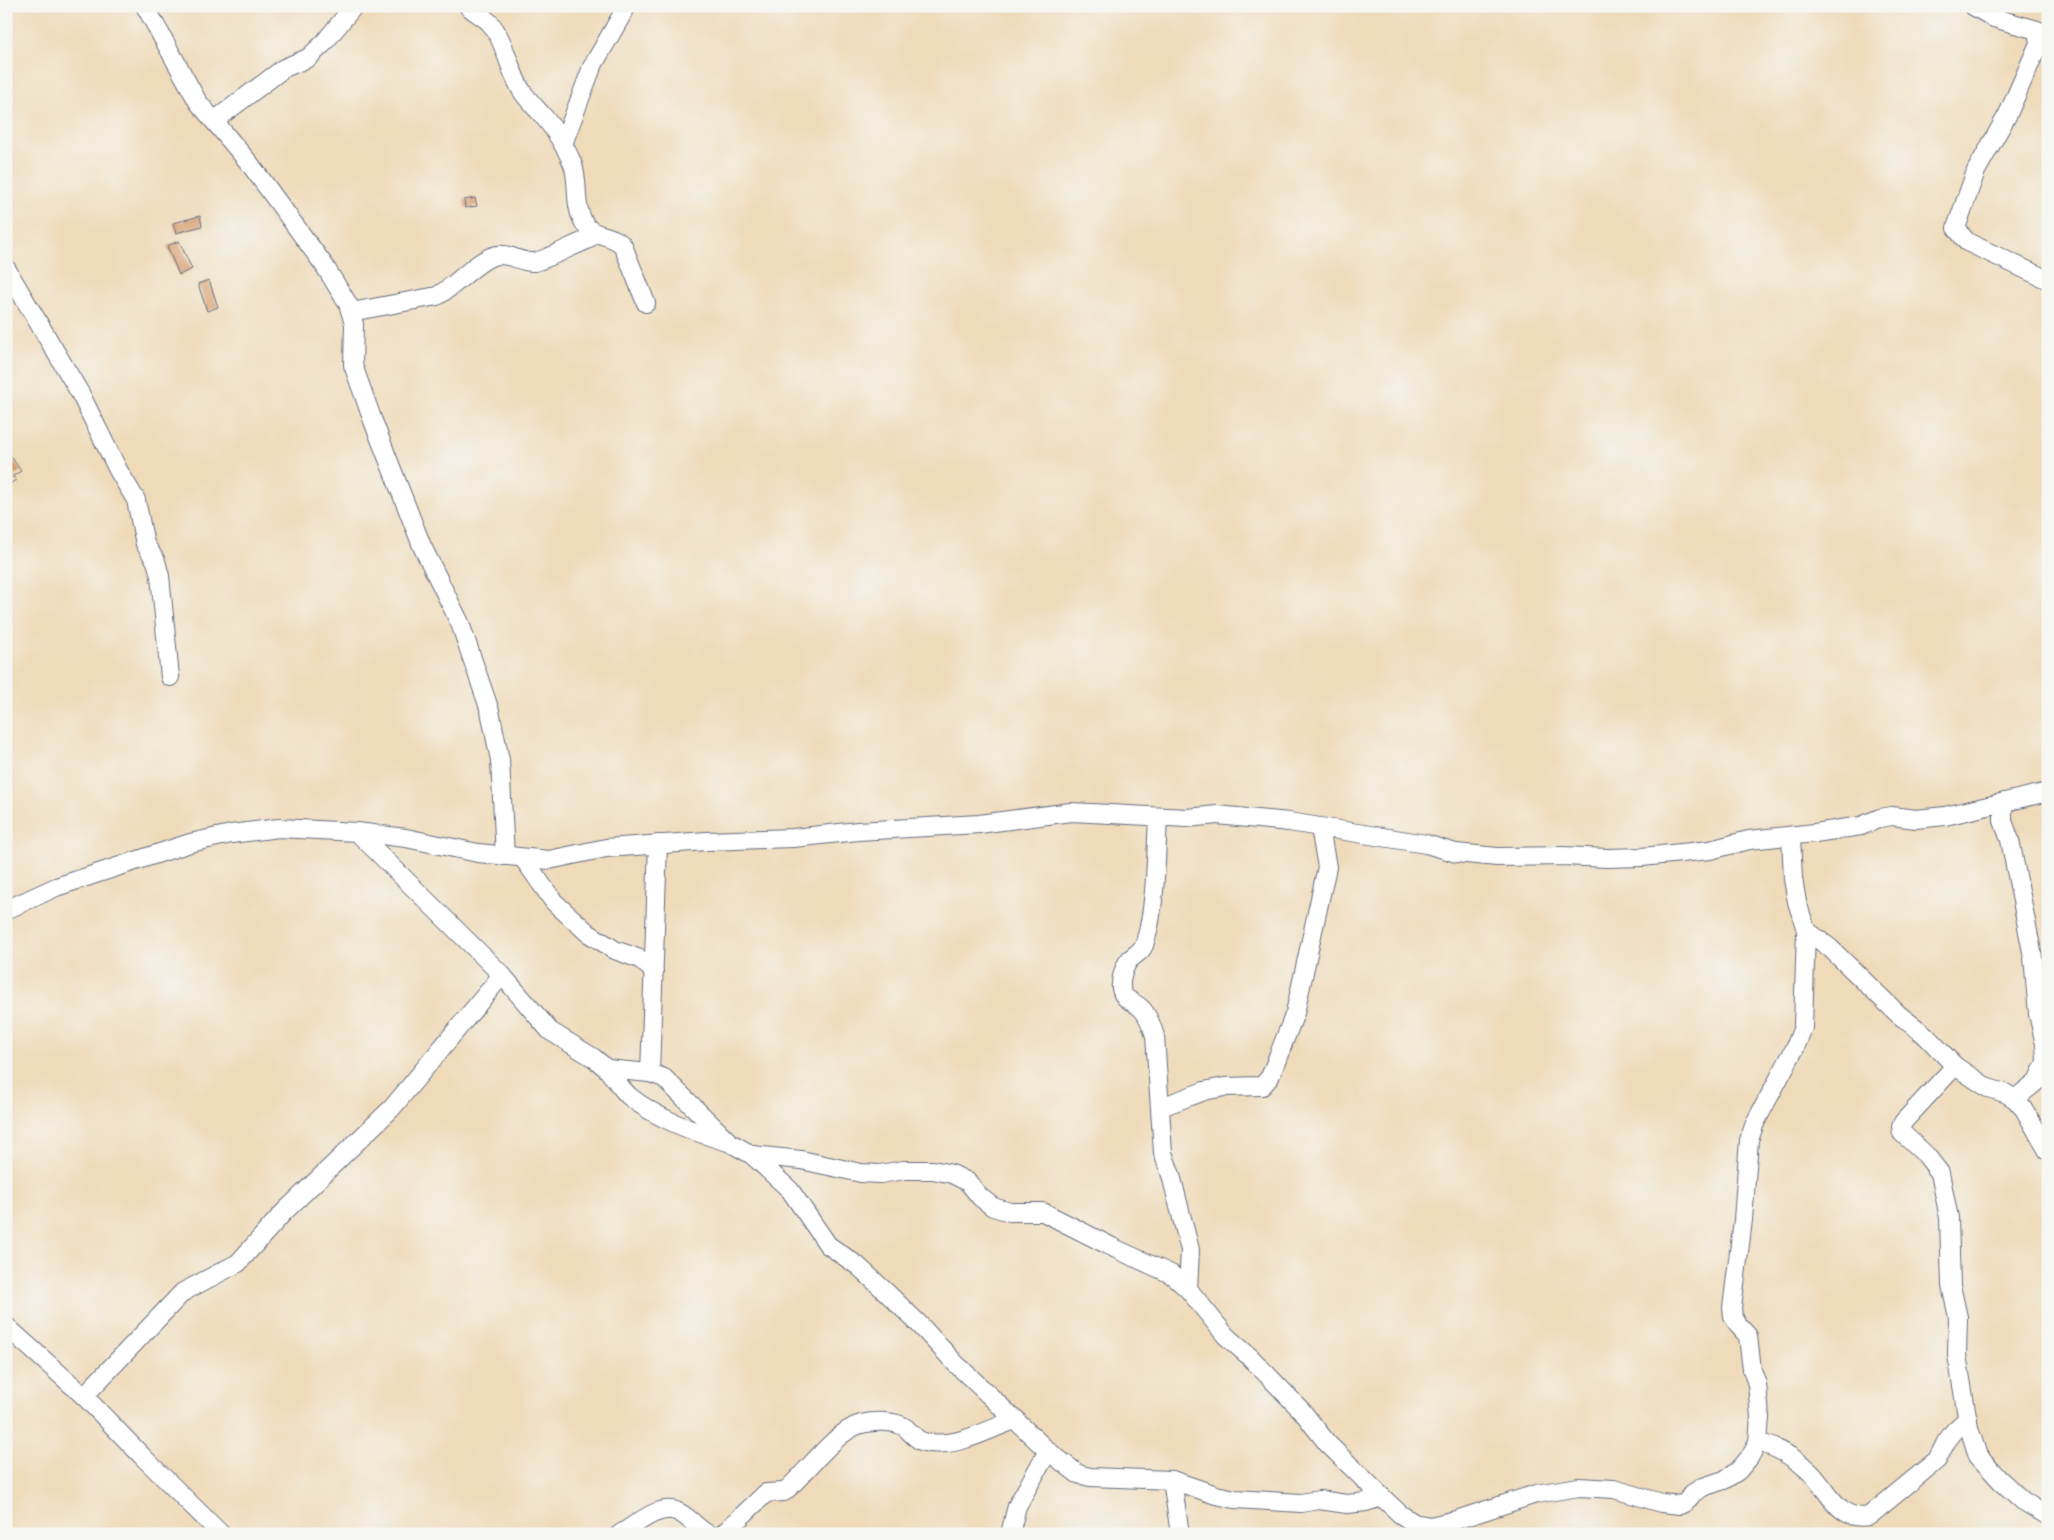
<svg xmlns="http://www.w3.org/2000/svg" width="2054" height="1540" viewBox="0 0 2054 1540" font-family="Vollkorn,serif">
<rect width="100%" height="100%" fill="#f6f6f2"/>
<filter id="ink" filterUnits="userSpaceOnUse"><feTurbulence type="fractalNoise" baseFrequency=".02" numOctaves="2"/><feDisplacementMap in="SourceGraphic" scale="10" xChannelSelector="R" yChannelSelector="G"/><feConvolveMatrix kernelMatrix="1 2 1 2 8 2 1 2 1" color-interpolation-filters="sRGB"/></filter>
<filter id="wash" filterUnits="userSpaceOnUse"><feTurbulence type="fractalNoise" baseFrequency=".0096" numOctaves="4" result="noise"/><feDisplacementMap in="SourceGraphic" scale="20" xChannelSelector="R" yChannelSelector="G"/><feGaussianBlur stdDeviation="1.12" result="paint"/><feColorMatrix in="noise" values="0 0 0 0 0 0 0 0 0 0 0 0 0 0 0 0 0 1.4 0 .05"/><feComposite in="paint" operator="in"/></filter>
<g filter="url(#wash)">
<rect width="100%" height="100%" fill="#efdbba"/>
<g id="blocks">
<g fill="#d59966">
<polygon points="475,198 477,206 465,208 464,200"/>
<polygon points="200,216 202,226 176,233 173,223"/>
<polygon points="179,241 192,269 179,275 167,246"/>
<polygon points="209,280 218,307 207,311 198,284"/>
<polygon points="6,449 21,471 13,476 16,480 6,486"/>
</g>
</g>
</g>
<g filter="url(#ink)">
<use href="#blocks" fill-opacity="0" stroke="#656b7e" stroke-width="1"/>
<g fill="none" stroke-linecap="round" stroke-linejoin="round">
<g stroke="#656b7e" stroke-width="20">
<g id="street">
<polyline points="145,6 198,102 250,164 324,265 348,304 354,324 353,365 373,421 422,546 460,623 490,711 500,760 505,856"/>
<path d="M468 6C474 12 483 16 489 22 506 40 509 74 524 94 530 102 537 109 544 117 555 130 565 146 572 162 580 181 573 202 583 221 591 239 612 232 623 246L646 303"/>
<polyline points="1973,6 1994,18 2037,30 2039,43 2008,114 1976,171 1956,228 1967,242 2048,280"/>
<polyline points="214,121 284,68 308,58 323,44 354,6"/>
<polyline points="563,144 592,67 627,6"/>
<polyline points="6,268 80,393 118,470 136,500 145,544 156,561 160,576 170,677"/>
<path d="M351 312 437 296C456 286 475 262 493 256 507 251 520 263 534 262 543 261 576 244 587 240L594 234"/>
<polyline points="2003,803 2003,821 2010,840 2033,957 2038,1014 2045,1044 2046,1062 2037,1081 2015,1099"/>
<path d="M1158 817C1156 853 1156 908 1145 942 1143 951 1136 954 1130 959 1124 966 1120 980 1121 988 1123 1001 1134 1001 1142 1009 1149 1017 1152 1026 1155 1036L1163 1153 1171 1175 1190 1250 1188 1289"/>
<polyline points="357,832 502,975 550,1031 594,1058 607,1069 650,1073 664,1078 729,1142 752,1155 790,1190 828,1245 858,1266 885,1291 920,1325 955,1363 1048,1451 1078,1474 1090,1477 1172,1480 1216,1495 1235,1499 1285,1502 1301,1503 1319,1500 1347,1504 1366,1502 1382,1497 1400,1514 1414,1523 1430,1526 1456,1520 1536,1494 1579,1487 1614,1489 1662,1503 1680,1505 1686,1502 1693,1493 1703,1487 1724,1480 1738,1471 1749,1458 1758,1442 1760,1417 1757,1384 1752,1370 1748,1336 1738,1325 1733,1316 1732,1308 1743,1220 1749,1140 1755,1123 1795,1048 1803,1027 1806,930"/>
<polyline points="1791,836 1793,879 1797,902 1806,930 1830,948 1898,1014 1925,1035 1955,1066 1988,1088 2005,1093 2015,1099 2024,1109 2048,1151"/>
<polyline points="523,858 554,902 588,933 615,950 640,959 654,972"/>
<polyline points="6,910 56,887 190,843 231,834 279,828 357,832 406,838 478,853 549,860 606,848 707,841 793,838 858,831 979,824 1071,812 1187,818 1217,815 1289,822 1426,844 1456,853 1497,857 1562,856 1608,858 1642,857 1710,850 1749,840 1815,833 1861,826 1880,818 1892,816 1916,819 1945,816 2048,792"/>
<polyline points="1955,1066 1904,1121 1901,1126 1902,1133 1926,1155 1940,1173 1949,1218 1951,1286 1958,1317 1957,1355 1969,1428 1978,1456 2000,1480 2023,1501 2048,1516"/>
<path d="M607 1069C614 1077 621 1089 629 1096 657 1119 694 1132 728 1142"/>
<polyline points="650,1073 658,844"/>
<polyline points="1161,1107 1204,1091 1224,1087 1262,1086 1270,1077 1295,1013 1327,867 1320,828"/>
<polyline points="752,1155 801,1160 861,1173 880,1174 904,1170 933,1170 952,1174 968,1182 980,1197 993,1207 1010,1212 1043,1212 1116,1249 1171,1274 1188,1289 1226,1336 1250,1357 1302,1411 1327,1443 1382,1497"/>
<polyline points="6,1326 84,1396 142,1456 221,1534"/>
<polyline points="84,1396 183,1292 238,1263 284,1212 392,1108 502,975"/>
<path d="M1758 1442C1779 1448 1796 1458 1811 1473 1829 1491 1839 1522 1869 1516L1937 1460 1946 1442 1955 1430 1968 1418"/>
<polyline points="1172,1480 1180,1534"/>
<path d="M620 1534C635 1526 658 1504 676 1511 688 1515 696 1528 708 1534"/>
<path d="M723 1534 766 1493 784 1492C805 1475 835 1431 861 1424 874 1421 895 1420 906 1428 911 1433 918 1441 924 1442 955 1449 988 1430 1016 1419"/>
<polyline points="1010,1534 1017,1506 1048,1451"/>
</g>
</g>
<use href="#street" stroke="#fff" stroke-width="18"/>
</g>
</g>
<rect width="2054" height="1540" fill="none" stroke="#f6f6f2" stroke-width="25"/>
</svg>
